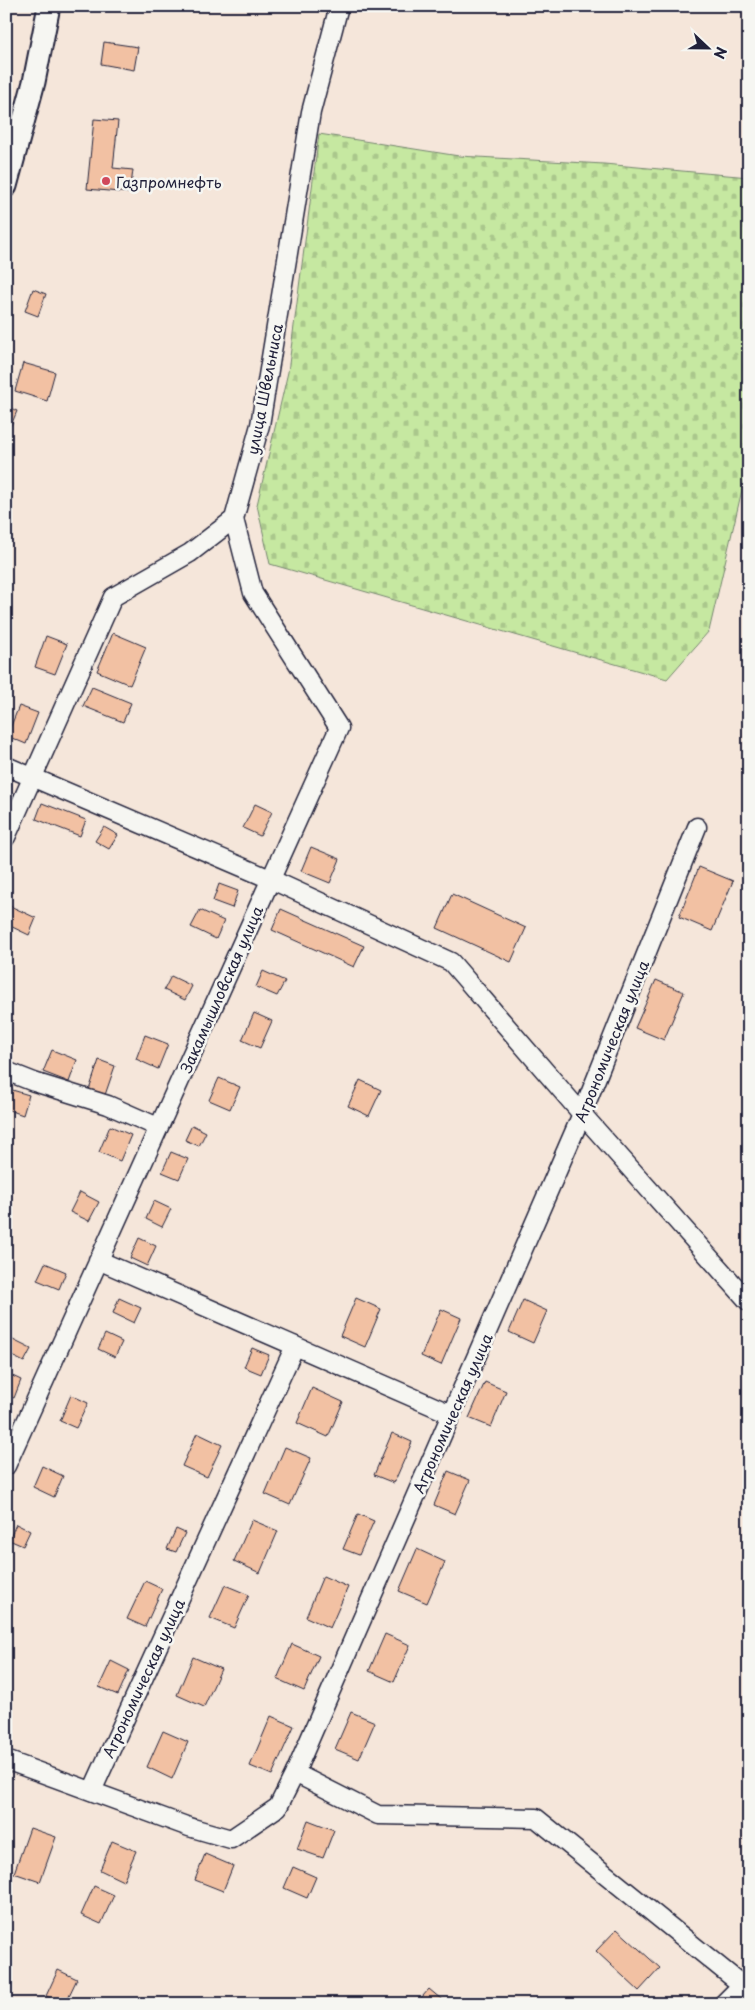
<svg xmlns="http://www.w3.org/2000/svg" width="755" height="2010" viewBox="0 0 755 2010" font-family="'Playpen Sans',sans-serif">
<defs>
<pattern id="cemetery-stones" width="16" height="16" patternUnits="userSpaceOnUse" patternTransform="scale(1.25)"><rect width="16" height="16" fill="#c6e8a1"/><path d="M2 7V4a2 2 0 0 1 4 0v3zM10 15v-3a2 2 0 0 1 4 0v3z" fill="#aac78c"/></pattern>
</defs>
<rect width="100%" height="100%" fill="#f5e6da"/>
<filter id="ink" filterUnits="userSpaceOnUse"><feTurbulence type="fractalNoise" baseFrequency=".02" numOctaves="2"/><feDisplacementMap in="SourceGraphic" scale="10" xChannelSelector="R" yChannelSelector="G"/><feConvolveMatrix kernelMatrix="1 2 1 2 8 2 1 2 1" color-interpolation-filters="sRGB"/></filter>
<g filter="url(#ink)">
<polygon fill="url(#cemetery-stones)" stroke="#74856e" points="319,134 459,156 604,164 749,177 749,460 709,631 667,679 270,564 257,505 288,372"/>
<g fill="#f2c1a3" stroke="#22223b">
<polygon points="104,42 138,47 134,70 101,64"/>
<polygon points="94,119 118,121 113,168 133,170 130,193 87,189"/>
<polygon points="33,289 46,294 38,316 25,311"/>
<polygon points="23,363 55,372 47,401 15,391"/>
<polygon points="6,406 17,411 9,430 6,428"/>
<polygon points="113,633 146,647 130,685 97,671"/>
<polygon points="46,636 67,644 55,674 35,667"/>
<polygon points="92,687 131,703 123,722 83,706"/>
<polygon points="19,706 38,713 26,744 7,736"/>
<polygon points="42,803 86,820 80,836 36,819"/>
<polygon points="255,804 272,812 260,836 243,828"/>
<polygon points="104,827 118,835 109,849 95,841"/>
<polygon points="311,847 340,859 330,883 301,871"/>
<polygon points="699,867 733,881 712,931 679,917"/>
<polygon points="219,884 238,891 232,908 213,901"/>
<polygon points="452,894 526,928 511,962 437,928"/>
<polygon points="8,905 36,918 29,935 6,924"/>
<polygon points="281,909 364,946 354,967 272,930"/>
<polygon points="200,910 224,921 216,939 191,927"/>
<polygon points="6,959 10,961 6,971"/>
<polygon points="263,971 285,981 277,996 256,987"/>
<polygon points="171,976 192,986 185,1000 164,990"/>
<polygon points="656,980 684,992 664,1040 635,1028"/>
<polygon points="254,1013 272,1021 260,1048 242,1040"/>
<polygon points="145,1035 168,1044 158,1069 136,1059"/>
<polygon points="52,1050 77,1060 69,1082 43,1072"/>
<polygon points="99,1060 115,1066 105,1095 89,1090"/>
<polygon points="219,1078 240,1087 230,1109 209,1100"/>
<polygon points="360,1080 381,1090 369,1116 348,1106"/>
<polygon points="9,1089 29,1095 23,1115 6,1109 6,1097"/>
<polygon points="192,1125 206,1132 199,1146 185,1140"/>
<polygon points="110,1126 131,1135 120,1161 99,1152"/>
<polygon points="171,1152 188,1159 179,1179 162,1172"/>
<polygon points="80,1192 99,1202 89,1221 70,1212"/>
<polygon points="154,1201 171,1209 162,1227 146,1219"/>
<polygon points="139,1238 156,1246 147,1266 130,1258"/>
<polygon points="45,1263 66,1272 59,1289 37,1280"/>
<polygon points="119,1298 141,1308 134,1323 113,1313"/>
<polygon points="356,1298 381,1309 365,1347 340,1336"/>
<polygon points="523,1300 547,1311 533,1343 509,1332"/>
<polygon points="441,1309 461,1318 441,1365 421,1356"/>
<polygon points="105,1334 122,1342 115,1357 98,1349"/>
<polygon points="11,1339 31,1349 24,1362 6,1353"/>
<polygon points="252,1348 269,1355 261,1374 244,1367"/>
<polygon points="6,1373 21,1380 14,1398 6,1395"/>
<polygon points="485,1382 506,1391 491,1427 469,1418"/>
<polygon points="312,1388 343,1402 328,1437 297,1423"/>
<polygon points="71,1395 88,1403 76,1428 60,1421"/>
<polygon points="197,1433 222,1445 207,1477 182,1466"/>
<polygon points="392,1433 412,1442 394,1483 374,1475"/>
<polygon points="285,1447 311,1458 290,1505 265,1494"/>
<polygon points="42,1466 63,1476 54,1497 33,1487"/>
<polygon points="448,1471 470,1480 455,1514 434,1505"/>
<polygon points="358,1514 374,1521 359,1555 343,1549"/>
<polygon points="252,1520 278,1531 260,1573 234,1561"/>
<polygon points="16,1524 30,1531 23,1546 9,1540"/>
<polygon points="176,1529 185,1533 176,1552 167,1549"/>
<polygon points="417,1549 445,1562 427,1603 399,1591"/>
<polygon points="323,1576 348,1587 330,1628 306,1617"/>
<polygon points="145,1581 162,1589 145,1627 127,1619"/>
<polygon points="225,1585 249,1595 234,1628 210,1618"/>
<polygon points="385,1634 410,1645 394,1682 369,1671"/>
<polygon points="292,1644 319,1656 304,1691 277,1679"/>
<polygon points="193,1657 221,1669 204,1707 177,1695"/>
<polygon points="111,1661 129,1670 118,1695 99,1687"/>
<polygon points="351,1712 375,1722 359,1759 335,1749"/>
<polygon points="271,1716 294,1726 272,1775 250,1766"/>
<polygon points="163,1731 188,1742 172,1779 147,1767"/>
<polygon points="308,1820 334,1830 323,1858 297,1849"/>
<polygon points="30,1828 56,1837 40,1882 14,1873"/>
<polygon points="112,1841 136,1851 123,1881 100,1870"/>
<polygon points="205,1854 233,1866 223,1891 195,1880"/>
<polygon points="293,1867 316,1877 307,1898 284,1888"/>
<polygon points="94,1886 114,1895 101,1924 81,1915"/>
<polygon points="617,1929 660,1968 639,1991 596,1951"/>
<polygon points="58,1970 77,1979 65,2004 46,1996"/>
<polygon points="429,1989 447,2004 416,2004"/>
</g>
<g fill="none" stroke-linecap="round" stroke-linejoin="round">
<g stroke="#22223b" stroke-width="21">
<g id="minor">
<polyline points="6,766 270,879 451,962 582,1114 749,1302"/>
<polyline points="6,837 113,597 190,553 234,519 260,425 311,112 339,6"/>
<polyline points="6,1071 34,1082 108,1105 158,1127"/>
<polyline points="98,1260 451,1414"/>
<polyline points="6,1466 339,728 253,593 234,519"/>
<polyline points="6,1760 189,1827 231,1839 278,1807 295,1773 582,1114 697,827"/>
<polyline points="295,1773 378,1815 536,1818 742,1985"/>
<polyline points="92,1791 295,1346"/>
<polyline points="723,2004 749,1978"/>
</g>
</g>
<g stroke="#22223b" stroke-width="25">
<polyline id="major" points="6,186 34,82 49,6"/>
</g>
<use href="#minor" stroke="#f6f6f2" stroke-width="18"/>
<use href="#major" stroke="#f6f6f2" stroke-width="21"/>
</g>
</g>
<circle fill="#d1495b" stroke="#f6f6f2" stroke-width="2" cx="106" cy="181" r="5"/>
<g text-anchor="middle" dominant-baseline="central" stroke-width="5" stroke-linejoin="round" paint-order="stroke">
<g font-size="15" fill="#22223b" stroke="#f6f6f2" text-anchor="start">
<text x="116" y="181">Газпромнефть</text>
</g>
<g font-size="15" fill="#22223b" stroke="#f6f6f2">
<text transform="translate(264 389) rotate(-79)">улица Швельниса</text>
<text transform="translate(221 989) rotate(-66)">Закамышловская улица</text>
<text transform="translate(611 1041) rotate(-68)">Агрономическая улица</text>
<text transform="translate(452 1413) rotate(-66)">Агрономическая улица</text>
<text transform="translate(143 1678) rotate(-65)">Агрономическая улица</text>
</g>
</g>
<rect width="755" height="2010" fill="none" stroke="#f6f6f2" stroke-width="25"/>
<rect x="12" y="12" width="730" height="1985" fill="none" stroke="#22223b" stroke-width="2" filter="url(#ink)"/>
<g transform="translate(708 48) rotate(112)" stroke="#f6f6f2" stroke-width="4" paint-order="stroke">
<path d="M0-4L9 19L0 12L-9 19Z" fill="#22223b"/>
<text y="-8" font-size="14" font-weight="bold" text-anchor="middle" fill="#22223b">N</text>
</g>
</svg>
